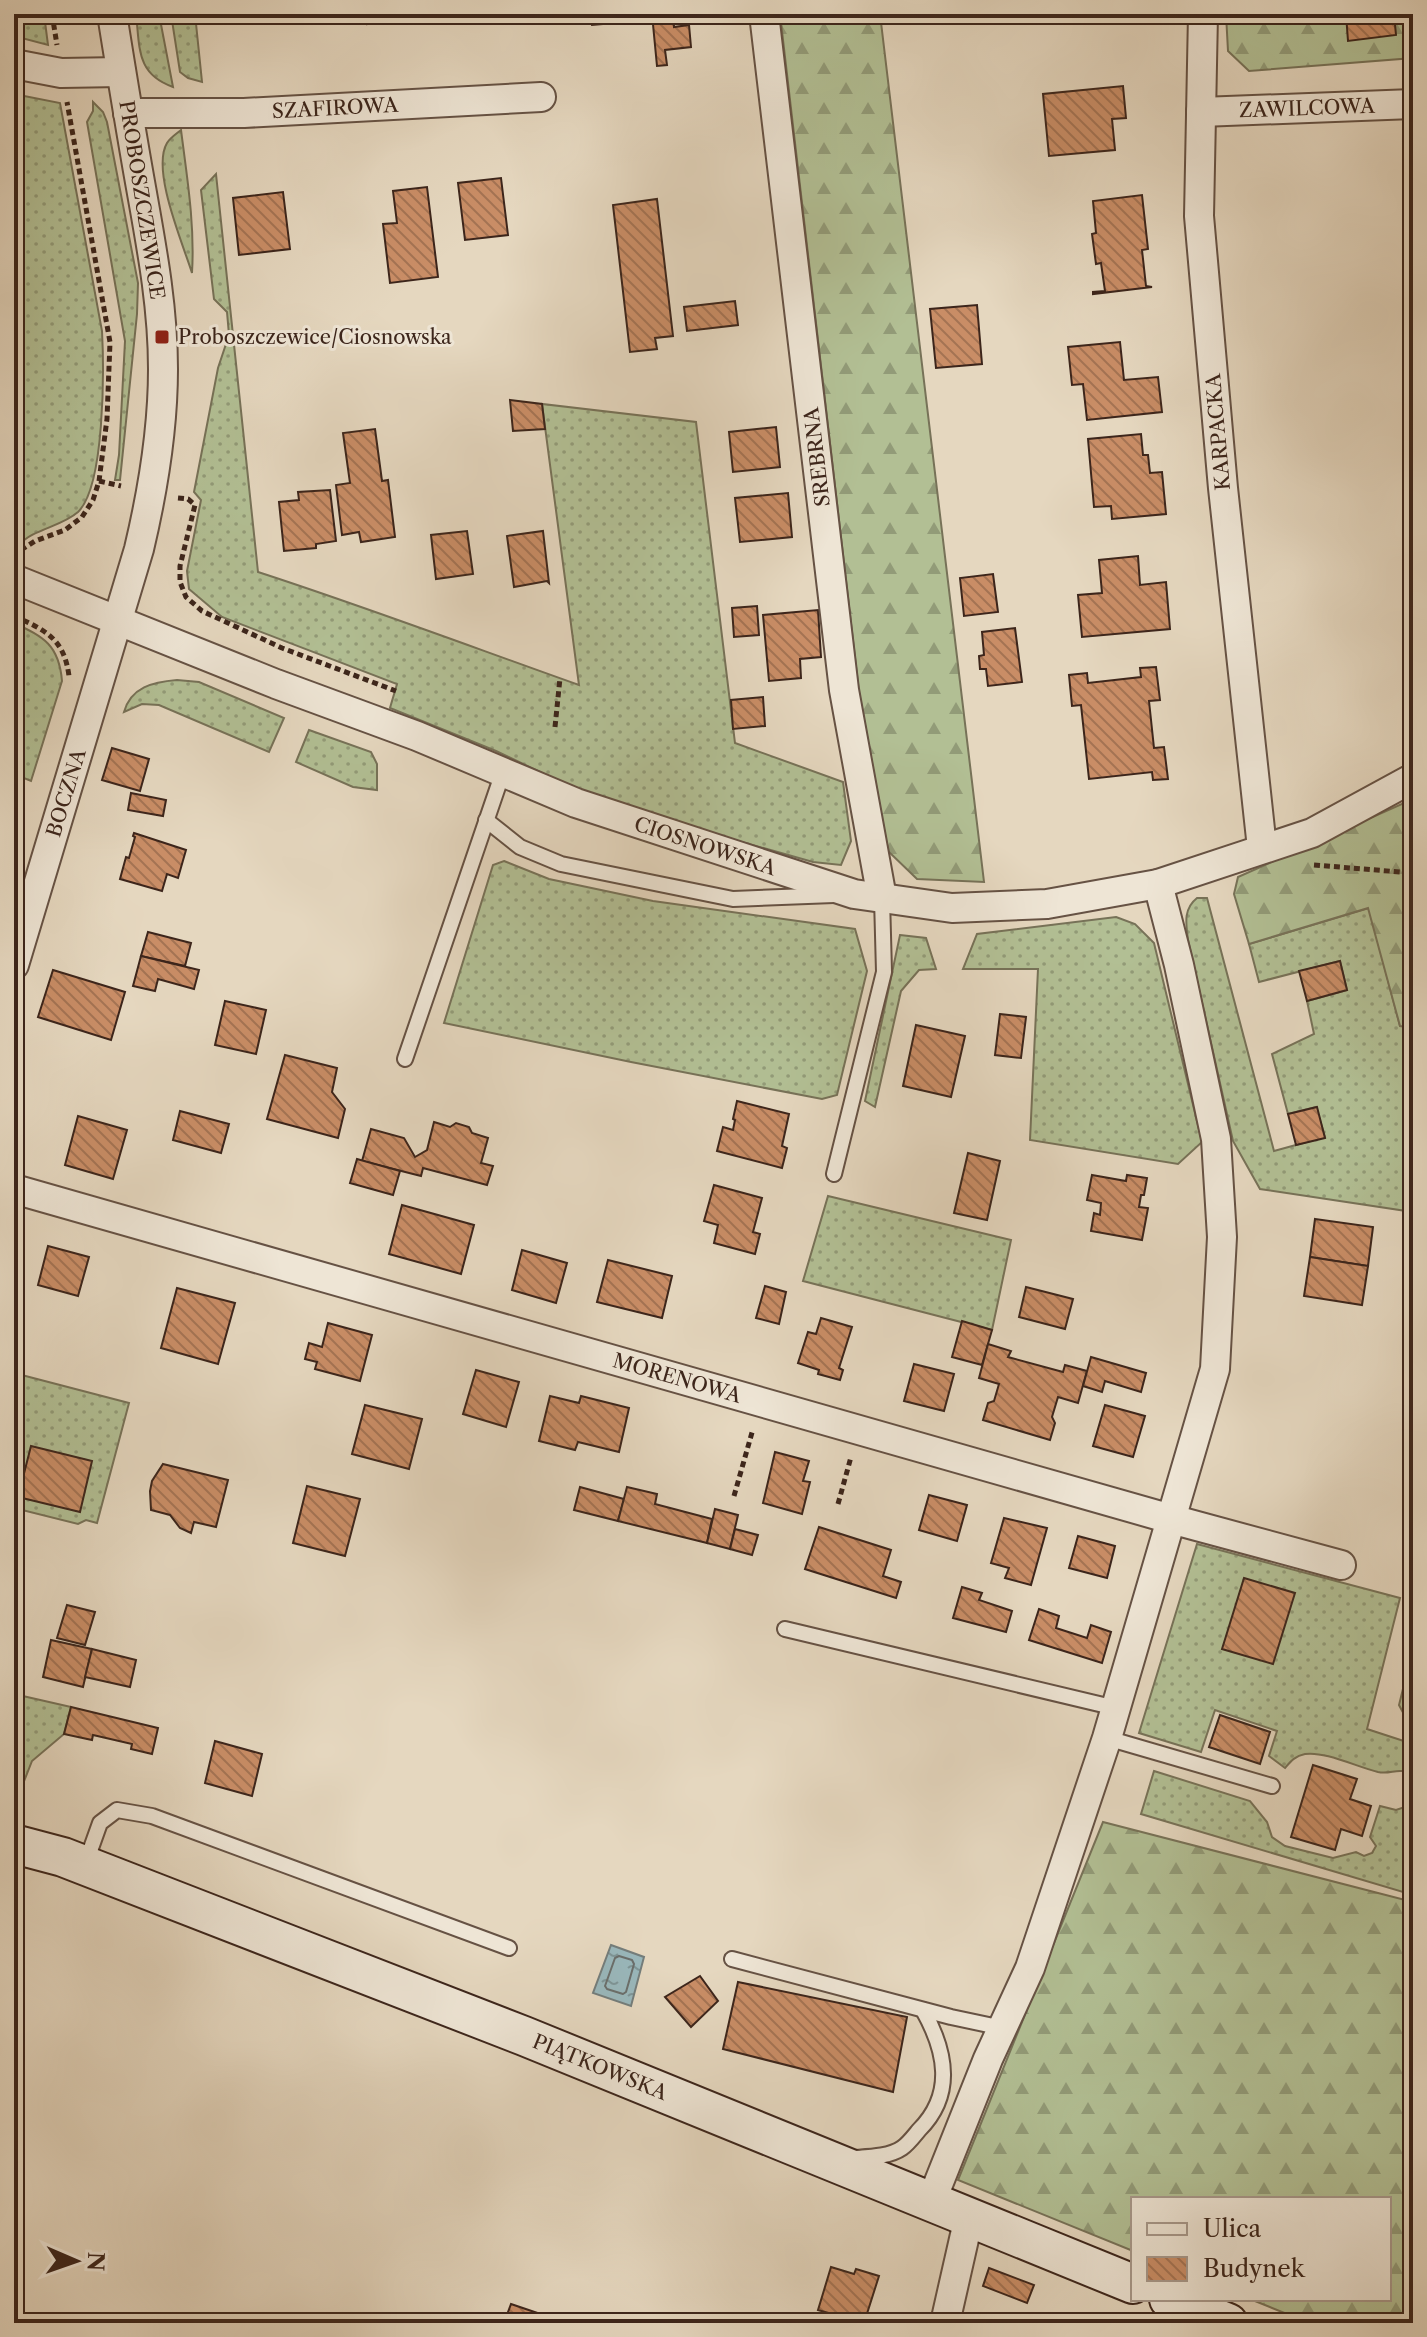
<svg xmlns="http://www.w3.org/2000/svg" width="1427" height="2337" viewBox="0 0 1427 2337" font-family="'Libre Caslon Text',serif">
<defs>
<pattern id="grass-dots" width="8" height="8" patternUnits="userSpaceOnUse" patternTransform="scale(2)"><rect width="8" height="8" fill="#b2bf94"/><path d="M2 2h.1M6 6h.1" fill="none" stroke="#929b78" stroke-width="1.8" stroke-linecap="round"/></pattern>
<pattern id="forest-firs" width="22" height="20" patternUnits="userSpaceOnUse" patternTransform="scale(2)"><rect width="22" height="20" fill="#b2bf94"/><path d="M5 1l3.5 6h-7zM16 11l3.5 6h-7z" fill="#929b78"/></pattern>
<pattern id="water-ripples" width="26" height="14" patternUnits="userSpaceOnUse" patternTransform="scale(2)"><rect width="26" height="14" fill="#99b7bb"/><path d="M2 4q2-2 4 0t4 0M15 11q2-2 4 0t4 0" fill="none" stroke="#7e9597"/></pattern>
<pattern id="building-back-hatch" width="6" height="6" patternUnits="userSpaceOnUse" patternTransform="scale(2)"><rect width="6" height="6" fill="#c98d66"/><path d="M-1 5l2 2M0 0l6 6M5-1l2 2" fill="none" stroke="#a47353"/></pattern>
</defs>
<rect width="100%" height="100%" fill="#e5d7bf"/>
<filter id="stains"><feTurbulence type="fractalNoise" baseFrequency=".0025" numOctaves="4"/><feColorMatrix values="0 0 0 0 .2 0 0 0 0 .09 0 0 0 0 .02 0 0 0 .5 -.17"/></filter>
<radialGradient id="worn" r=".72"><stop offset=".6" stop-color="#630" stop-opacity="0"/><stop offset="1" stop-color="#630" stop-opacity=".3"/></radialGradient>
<g fill="url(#grass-dots)" stroke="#777258" stroke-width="2">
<polygon points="14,14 44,14 48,45 14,36"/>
<path d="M136 14H159L173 87C136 74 140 48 136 14Z"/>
<polygon points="171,14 195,14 202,82 188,78 180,72"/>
<path d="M14 94 60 103 102 331C104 369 105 486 78 512 61 527 33 529 19 545L14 543V473L19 471 14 431Z"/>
<polygon points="93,102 103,112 107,122 138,283 137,314 120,480 115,480 119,455 125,341 87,122 93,111"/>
<path d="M181 130C187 177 195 225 192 273 183 244 151 170 167 143 170 138 176 134 181 130Z"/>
<path d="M216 174 258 572C366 607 472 647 579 685L542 404 696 422 735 743 843 782 851 841 841 865 813 862 710 833 616 803 559 781 496 751 390 708 397 684 222 617 189 589 187 571 201 500 194 492 218 368 229 335 227 312 214 299 201 190Z"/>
<path d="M14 623C44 637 59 645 62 681L31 781 14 774Z"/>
<path d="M177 680 199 682 284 718 269 752 159 705 142 704 124 712C131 687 153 682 177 680Z"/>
<polygon points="309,730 371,752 377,764 377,790 353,787 296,762"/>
<polygon points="504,861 549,879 653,901 855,929 867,971 837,1095 822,1099 631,1062 444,1023 493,865"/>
<path d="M1197 898H1207L1274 1151 1325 1137 1316 1107 1288 1114 1272 1054 1314 1034 1307 1001 1347 990 1340 961 1259 982 1249 944 1369 908 1400 1026 1413 1027V1212L1260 1189 1233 1141 1188 940C1186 924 1183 909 1197 898Z"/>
<polygon points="1116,917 1135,924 1154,943 1202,1142 1178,1164 1030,1140 1038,969 963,969 977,934"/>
<polygon points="900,935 926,938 936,969 919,970 901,991 875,1107 865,1101"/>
<polygon points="828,1196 1011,1240 992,1330 803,1281"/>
<polygon points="14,1373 129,1403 97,1523 86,1520 78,1524 14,1508"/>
<path d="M1197 1544 1400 1598 1367 1729 1413 1744V1775C1398 1766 1392 1775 1378 1772 1357 1767 1325 1751 1305 1754 1295 1756 1291 1761 1285 1768L1269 1756 1277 1731 1215 1710 1201 1752 1139 1733Z"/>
<polygon points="1413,1648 1413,1722 1407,1720 1399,1705"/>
<polygon points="14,1694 71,1707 64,1734 32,1761 17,1799 14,1800"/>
<polygon points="1154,1771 1250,1801 1267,1822 1272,1837 1285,1846 1333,1858 1356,1852 1364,1856 1372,1853 1376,1846 1370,1837 1380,1806 1396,1810 1411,1805 1413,1800 1413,1895 1141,1814"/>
</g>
<g fill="url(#forest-firs)" stroke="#777258" stroke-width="2">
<polygon points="780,14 880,14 984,882 917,879 888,851 859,692"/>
<polygon points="1226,14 1413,14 1413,58 1249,71 1228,51"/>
<polygon points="1413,799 1413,1027 1400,1026 1368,908 1249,944 1234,894 1238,877"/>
<polygon points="1103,1822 1413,1902 1413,2323 1309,2323 1250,2299 1389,2299 1389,2199 1133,2199 1133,2251 958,2180"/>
</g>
<polygon fill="url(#water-ripples)" stroke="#747d7b" stroke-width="2" points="611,1945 644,1957 631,2006 593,1993"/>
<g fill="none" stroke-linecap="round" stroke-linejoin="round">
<polygon stroke="#6a6e6b" stroke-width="2" points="619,1956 632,1960 634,1964 626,1992 623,1994 607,1989 605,1986 615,1958"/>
</g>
<g fill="url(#building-back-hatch)" stroke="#3c251b" stroke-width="2">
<polygon points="366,14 404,14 404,19 367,24"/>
<polygon points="590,14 626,14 626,22 592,25"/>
<polygon points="652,14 673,14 674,27 689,25 691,47 665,50 667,65 657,66"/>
<polygon points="1346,14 1394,14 1396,35 1348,41"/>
<polygon points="1123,86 1126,118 1112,119 1115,150 1049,156 1043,94"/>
<polygon points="501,178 508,235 465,240 458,183"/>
<polygon points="427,187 438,277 390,283 383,224 397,223 393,191"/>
<polygon points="283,192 290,249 239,255 233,198"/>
<polygon points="1142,195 1148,249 1142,250 1146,286 1152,287 1093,294 1093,292 1105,291 1101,263 1096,264 1092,234 1096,233 1093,201"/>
<polygon points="657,199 673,336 655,338 657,349 630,352 613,205"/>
<polygon points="735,301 738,325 687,331 684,307"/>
<polygon points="977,305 982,364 936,368 930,309"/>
<polygon points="1120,342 1124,380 1158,377 1162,412 1087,420 1083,384 1072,385 1068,347"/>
<polygon points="510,400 542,404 545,429 513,431"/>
<polygon points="776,427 780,467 733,472 729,432"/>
<polygon points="375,429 382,481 388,480 395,537 361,542 359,532 342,535 336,485 350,483 343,433"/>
<polygon points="1141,434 1143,455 1148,455 1150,473 1162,472 1166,514 1112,519 1111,506 1094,507 1088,439"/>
<polygon points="330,490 336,541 316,544 316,548 284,551 279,502 299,500 298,492"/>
<polygon points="788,493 792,537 740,542 735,498"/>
<polygon points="467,531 473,574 436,579 431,535"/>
<polygon points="543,531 549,583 547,581 514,587 507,536"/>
<polygon points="1138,556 1140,585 1166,582 1170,629 1082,637 1078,595 1102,593 1099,560"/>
<polygon points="993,574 998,612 964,616 960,578"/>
<polygon points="757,606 759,635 734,637 732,608"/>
<polygon points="818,610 821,657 800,659 801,678 769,681 763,615"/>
<polygon points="1015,628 1022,682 988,686 986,669 980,669 979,656 984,655 982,632"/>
<polygon points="1156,667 1160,700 1149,701 1154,748 1164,747 1168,779 1153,780 1152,772 1089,779 1081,705 1072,706 1069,675 1087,673 1088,683 1141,677 1140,668"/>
<polygon points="763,697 765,726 733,729 731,700"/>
<polygon points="112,748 149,759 140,791 102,780"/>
<polygon points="131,793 166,800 163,816 128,810"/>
<polygon points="134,833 186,850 178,878 167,874 162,891 120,879 126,857 129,858 135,837 133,836"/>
<polygon points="148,932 191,943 185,966 141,956"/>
<polygon points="141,956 199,970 194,989 158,979 155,991 133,986"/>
<polygon points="1340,961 1347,990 1307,1001 1299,971"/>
<polygon points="53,970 125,992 111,1040 38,1017"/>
<polygon points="225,1001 266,1010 256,1054 215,1045"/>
<polygon points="1000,1014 1026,1017 1021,1058 995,1055"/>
<polygon points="916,1025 965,1036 951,1097 903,1086"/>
<polygon points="285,1055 337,1068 332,1092 345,1109 338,1138 267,1119"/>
<polygon points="737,1101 789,1114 782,1146 787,1148 782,1168 717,1151 723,1127 733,1130 735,1120 733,1119"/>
<polygon points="1317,1107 1325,1138 1296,1145 1288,1114"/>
<polygon points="180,1111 229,1124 221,1153 173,1140"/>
<polygon points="78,1116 127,1130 113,1179 65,1165"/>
<polygon points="434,1122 450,1127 456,1123 469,1127 472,1133 488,1138 481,1163 493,1166 487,1185 423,1168 421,1176 362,1161 371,1129 404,1138 415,1157 427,1150"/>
<polygon points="968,1153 1000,1161 987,1220 954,1213"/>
<polygon points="357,1159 400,1171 393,1195 350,1183"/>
<polygon points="1092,1175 1126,1181 1127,1175 1147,1178 1144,1195 1141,1195 1139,1207 1148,1208 1142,1240 1091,1231 1094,1213 1100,1215 1101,1203 1087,1200"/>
<polygon points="714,1185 762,1198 753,1232 760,1234 755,1254 714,1243 718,1225 704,1221"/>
<polygon points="402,1205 474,1225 461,1274 389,1254"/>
<polygon points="1315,1219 1373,1227 1368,1266 1310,1257"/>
<polygon points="48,1246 89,1257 78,1296 38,1285"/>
<polygon points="522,1250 567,1263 556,1303 512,1290"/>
<polygon points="1310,1257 1368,1266 1362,1305 1304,1296"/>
<polygon points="608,1260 672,1276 662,1318 597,1302"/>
<polygon points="765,1286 786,1292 779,1324 756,1318"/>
<polygon points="1026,1287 1073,1299 1065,1329 1019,1317"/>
<polygon points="177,1288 235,1303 218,1364 161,1348"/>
<polygon points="821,1318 852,1327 839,1368 843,1370 840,1380 818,1374 819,1370 798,1363 808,1332 816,1334"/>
<polygon points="962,1321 992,1330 982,1365 952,1357"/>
<polygon points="328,1323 372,1335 360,1381 315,1369 317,1362 305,1359 309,1343 322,1347"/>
<polygon points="988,1344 1011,1351 1008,1357 1063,1372 1065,1365 1087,1371 1078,1403 1058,1397 1052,1417 1055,1423 1050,1440 983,1420 988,1403 994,1401 999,1384 979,1378"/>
<polygon points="1091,1357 1146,1373 1141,1392 1105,1381 1102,1392 1083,1386"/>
<polygon points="914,1364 954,1374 944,1411 904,1401"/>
<polygon points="476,1370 519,1382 506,1427 463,1414"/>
<polygon points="550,1396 579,1403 581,1396 629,1408 619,1452 578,1442 575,1450 539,1441"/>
<polygon points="365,1405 422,1419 409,1469 352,1454"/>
<polygon points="1105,1405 1145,1416 1133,1457 1093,1446"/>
<polygon points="31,1446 92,1461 80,1512 18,1497"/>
<polygon points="775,1452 809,1461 803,1481 810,1482 802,1514 763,1503"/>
<polygon points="163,1464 228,1480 216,1527 194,1522 191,1533 180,1528 170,1515 151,1510 150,1491 152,1481"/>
<polygon points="307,1486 360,1499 345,1556 293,1543"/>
<polygon points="580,1487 624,1499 618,1521 574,1510"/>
<polygon points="627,1487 657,1494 655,1504 712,1519 707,1543 618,1521"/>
<polygon points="929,1495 967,1505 957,1541 919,1530"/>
<polygon points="715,1509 738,1515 730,1549 707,1543"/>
<polygon points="1004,1518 1047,1528 1031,1585 1005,1578 1009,1568 991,1563"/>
<polygon points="819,1527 891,1550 883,1576 901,1582 896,1598 805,1569"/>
<polygon points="735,1529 758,1535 752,1555 730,1549"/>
<polygon points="1078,1536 1115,1546 1107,1578 1069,1568"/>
<polygon points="1244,1578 1295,1593 1273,1664 1222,1649"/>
<polygon points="962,1587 982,1593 979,1600 1012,1611 1006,1632 953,1618"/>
<polygon points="67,1605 95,1612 85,1645 57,1638"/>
<polygon points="1039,1609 1059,1616 1056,1628 1087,1638 1091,1625 1111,1632 1102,1663 1029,1640"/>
<polygon points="51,1640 92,1649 83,1687 43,1677"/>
<polygon points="92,1649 136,1660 130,1687 85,1677"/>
<polygon points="71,1707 158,1728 152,1754 131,1749 132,1744 93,1735 92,1740 64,1734"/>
<polygon points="1220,1715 1270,1732 1260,1764 1209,1747"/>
<polygon points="215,1741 262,1754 252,1796 205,1783"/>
<polygon points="1313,1765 1357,1779 1350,1799 1371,1806 1362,1836 1341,1829 1335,1850 1291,1837"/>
<polygon points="700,1976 718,2001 691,2027 665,1997"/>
<polygon points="738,1982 907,2017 893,2092 723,2049"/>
<polygon points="831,2267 854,2274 856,2269 879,2276 864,2323 837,2323 839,2316 818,2310"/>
<polygon points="989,2268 1034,2285 1027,2303 983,2286"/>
<polygon points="511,2304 567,2323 504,2323"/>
<polygon points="695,2316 709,2321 711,2316 731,2323 693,2323"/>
</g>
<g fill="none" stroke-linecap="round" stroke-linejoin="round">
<g stroke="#665244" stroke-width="18">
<g id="lane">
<polyline points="486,820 520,847 561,864 733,899 834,895"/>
<polyline points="405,1059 503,772"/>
<polyline points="834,1174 884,972 882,898"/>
<polyline points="785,1629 1116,1708"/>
<polyline points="1107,1738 1272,1786"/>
<polyline points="85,1865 100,1823 117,1810 152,1816 509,1948"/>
<polyline points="732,1959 951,2017 1003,2028"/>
<path d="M853 2158C868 2157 889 2157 902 2148 908 2144 914 2136 919 2130 955 2094 946 2051 923 2010"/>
</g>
</g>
<g stroke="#665244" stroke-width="32">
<g id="street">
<polyline points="764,14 844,690 882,898"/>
<polyline points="1203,14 1199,216 1223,488 1262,848"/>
<polyline points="14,64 61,73 121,72"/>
<polyline points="1201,112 1413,104"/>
<polyline points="128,113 244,113 541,97"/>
<polyline points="14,579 276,684 417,736 576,803 854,894 952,908 1047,904 1158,884 1312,833 1413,778"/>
<path d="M14 965 139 549C153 490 163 430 163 369 163 305 151 244 140 182 130 126 121 70 112 14"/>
<polyline points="14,1189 1171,1519 1341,1565"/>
<polyline points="931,2202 988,2059 1030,1968 1107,1738 1215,1369 1222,1237 1216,1139 1179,965 1158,884"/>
<polyline points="945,2323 969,2217"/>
</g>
</g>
<g stroke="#3c251b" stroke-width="42">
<g id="secondary">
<polyline points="14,1844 63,1857 524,2036 1133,2284"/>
<polyline points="1169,2299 1228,2323"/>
</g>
</g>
<g stroke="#3c251b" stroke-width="5" stroke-dasharray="6 4" stroke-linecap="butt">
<polyline points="52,14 57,45"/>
<polyline points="99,481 121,486"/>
<polyline points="178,498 188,499 195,505 180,566 180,582 186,597 202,611 282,648 396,691"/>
<polyline points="21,550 35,541 65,530 82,517 93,500 99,481 107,419 110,342 67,102"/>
<path d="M14 616C45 630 64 638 69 676"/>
<polyline points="555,727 560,678"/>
<polyline points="1314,865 1413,873"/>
<polyline points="734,1496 753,1429"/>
<polyline points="838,1504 851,1457"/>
</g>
<use href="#lane" stroke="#eee5d5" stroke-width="14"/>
<use href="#street" stroke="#eee5d5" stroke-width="28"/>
<use href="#secondary" stroke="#eee5d5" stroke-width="38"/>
</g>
<rect fill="#8f2418" stroke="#eee5d5" stroke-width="3" x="154" y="329" width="16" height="16" rx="4"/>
<g text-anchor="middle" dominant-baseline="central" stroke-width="6" stroke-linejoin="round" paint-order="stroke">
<g font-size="20" fill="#3c251b" stroke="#eee5d5">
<text transform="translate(335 108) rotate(-3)">SZAFIROWA</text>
<text transform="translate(1307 108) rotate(-2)">ZAWILCOWA</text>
<text transform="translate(142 200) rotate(81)">PROBOSZCZEWICE</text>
<text transform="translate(1218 432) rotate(-95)">KARPACKA</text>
<text transform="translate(817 457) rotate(-97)">SREBRNA</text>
<text transform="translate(66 793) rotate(-73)">BOCZNA</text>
<text transform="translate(705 846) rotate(18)">CIOSNOWSKA</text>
<text transform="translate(677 1378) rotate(16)">MORENOWA</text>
<text transform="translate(600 2067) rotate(22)">PIĄTKOWSKA</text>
</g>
<g font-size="20" fill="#3c251b" stroke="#eee5d5" text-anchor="start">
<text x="178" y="337">Proboszczewice/Ciosnowska</text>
</g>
</g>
<rect width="1427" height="2337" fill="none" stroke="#e5d7bf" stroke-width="48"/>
<rect x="16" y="16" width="1395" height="2305" fill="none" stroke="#3c251b" stroke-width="4"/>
<rect x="24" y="24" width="1379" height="2289" fill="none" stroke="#3c251b" stroke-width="2"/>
<rect x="1131" y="2197" width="260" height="104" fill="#eee5d5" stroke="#a7988b" stroke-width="2"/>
<rect x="1147" y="2223" width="40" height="12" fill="#eee5d5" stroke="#a7988b" stroke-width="2"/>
<text x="1203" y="2237" font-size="24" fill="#3c251b">Ulica</text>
<rect x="1147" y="2257" width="40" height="24" fill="url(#building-back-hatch)" stroke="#a7988b" stroke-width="2"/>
<text x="1203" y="2277" font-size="24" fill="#3c251b">Budynek</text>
<g transform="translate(76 2261) rotate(92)" stroke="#eee5d5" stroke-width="6" paint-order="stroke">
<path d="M0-6L14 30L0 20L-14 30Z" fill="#3c251b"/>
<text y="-12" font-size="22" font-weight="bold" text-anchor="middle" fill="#3c251b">N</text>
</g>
<rect width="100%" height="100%" filter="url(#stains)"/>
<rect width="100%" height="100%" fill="url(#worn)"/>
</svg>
